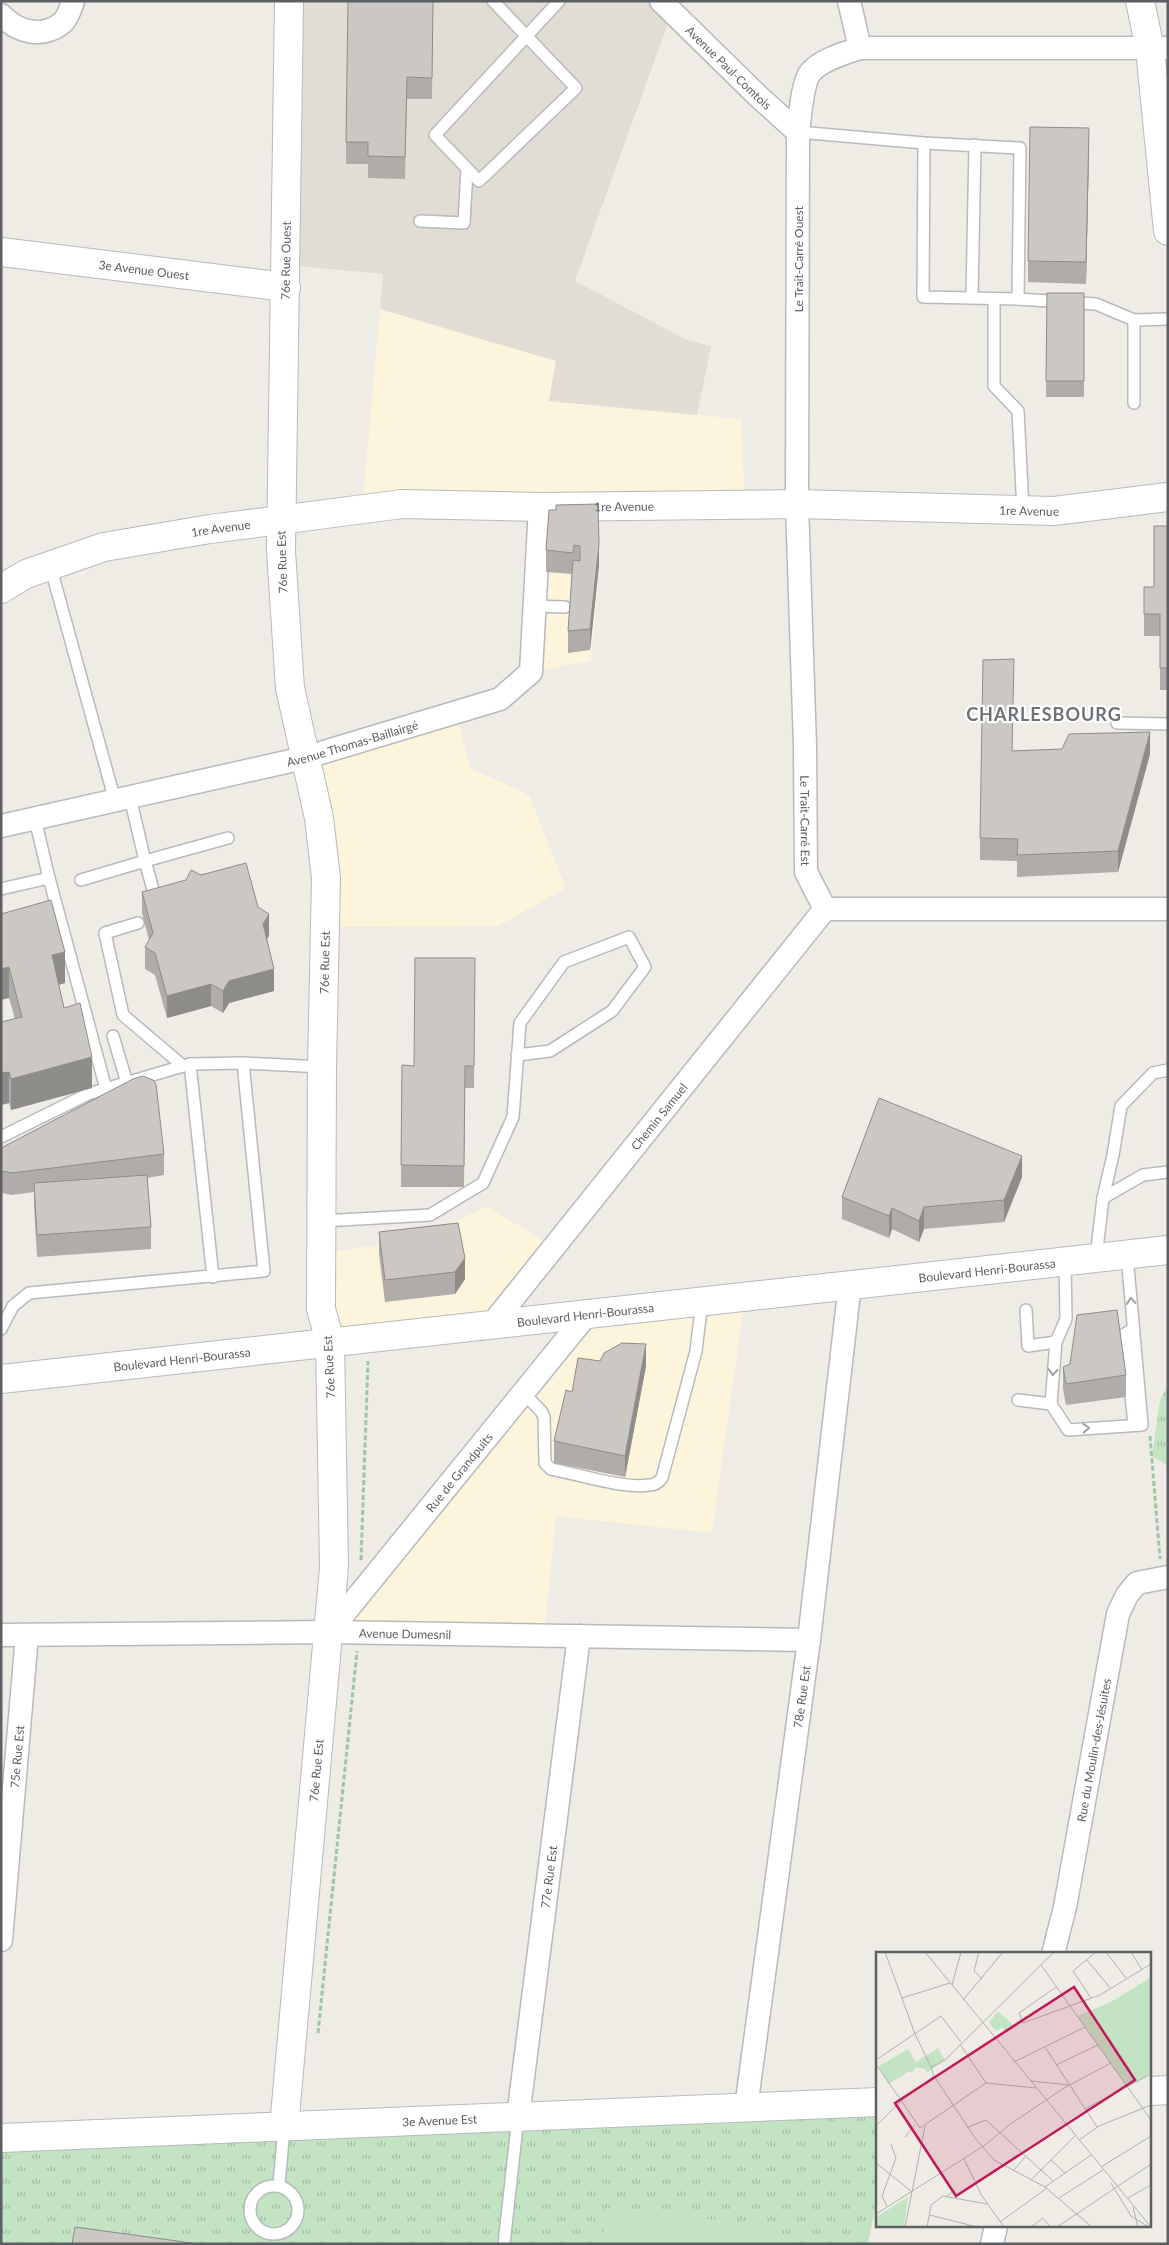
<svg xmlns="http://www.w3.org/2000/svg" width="1169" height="2245" viewBox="0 0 1169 2245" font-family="Lato,sans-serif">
<defs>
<pattern id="park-tufts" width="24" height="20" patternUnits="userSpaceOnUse" patternTransform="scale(1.25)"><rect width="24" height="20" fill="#c3e4c2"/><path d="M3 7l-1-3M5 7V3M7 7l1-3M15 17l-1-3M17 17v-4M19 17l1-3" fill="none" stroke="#a2bca1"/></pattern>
</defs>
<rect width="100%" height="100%" fill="#eeece4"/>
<g fill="#fcf4db">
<polygon points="380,309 556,361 549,401 741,419 745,504 598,506 598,580 591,661 531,672 540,508 362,509"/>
<polygon points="456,712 470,768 529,795 566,888 498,926 325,927 304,758"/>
<polygon points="487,1206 553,1247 493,1323 330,1341 322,1253 420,1239"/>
<polygon points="745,1296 712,1533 556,1516 544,1635 329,1632 588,1313"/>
</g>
<polygon fill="#e1ddd5" points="289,1 661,1 672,12 575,281 687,340 711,346 697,415 549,401 556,361 380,309 383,274 286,265"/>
<g fill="url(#park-tufts)">
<polygon points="1168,1386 1168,1466 1152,1456 1160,1400"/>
<polygon points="878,2102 878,2194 868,2244 1,2244 1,2138"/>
</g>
<polygon fill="#c3e4c2" points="606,2208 779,2227 777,2244 602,2244"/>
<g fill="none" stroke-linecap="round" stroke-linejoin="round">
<g stroke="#b7babd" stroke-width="14">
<g id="service">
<polyline points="493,1 576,88 479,181 435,135 559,1"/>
<polyline points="798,132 924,143 1020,148 1018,299 1096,304 1134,320 1168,319"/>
<polyline points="924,143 923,297 1018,299"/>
<polyline points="420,221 464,223 467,169"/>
<polyline points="972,297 975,145"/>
<polyline points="994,299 994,386 1018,411 1023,510"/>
<polyline points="1134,320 1134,403"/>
<polyline points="50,565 115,801"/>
<polyline points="534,606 565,607"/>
<polyline points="1117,723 1168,724"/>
<polyline points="130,797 145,861 228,838"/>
<polyline points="49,878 106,1089"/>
<polyline points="81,880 145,861 157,904"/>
<polyline points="1,889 49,878 35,819"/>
<polyline points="138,923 105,933 123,1015 183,1066"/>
<polyline points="113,1036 127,1083"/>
<polyline points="190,1064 213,1277"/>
<polyline points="1,1137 88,1094 190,1064 243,1063 322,1067"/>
<polyline points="1103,1198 1143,1175 1168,1172"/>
<polyline points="322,1221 430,1215 483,1183 513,1117 520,1023 564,962 629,937 645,967 612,1011 550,1051 517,1055"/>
<polyline points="1096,1257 1103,1198 1113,1155 1121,1106 1153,1073 1168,1070"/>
<polyline points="1026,1310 1028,1346 1056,1342 1066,1319 1065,1261"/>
<polyline points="1,1329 13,1306 29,1293 264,1271 243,1063"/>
<polyline points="1133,1329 1125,1334 1134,1425"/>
<polyline points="1056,1341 1051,1404 1068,1430 1142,1425 1127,1255"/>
<path d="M524 1394 541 1411 544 1417 545 1463 551 1469C578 1474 623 1489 649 1485 655 1485 659 1482 662 1478L696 1351 702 1301"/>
<polyline points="1018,1400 1051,1404"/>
<polyline points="279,2185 284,2127"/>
<circle cx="274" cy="2210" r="24"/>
<polyline points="504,2244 518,2117"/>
</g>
</g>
<g stroke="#b7babd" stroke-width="25">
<g id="minor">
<path id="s1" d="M661 1 759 97 798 132"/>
<polyline points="849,1 860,48"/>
<path d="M1 15C17 32 42 39 62 23 68 18 71 7 73 1"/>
<path id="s2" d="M1168 48H860C845 53 820 60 810 73 802 84 800 118 798 132L797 504 805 746 806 872 825 909H1168"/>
<path id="s3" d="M1 826 304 758 500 699 531 672 540 507"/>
<path id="s4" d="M493 1323 825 909"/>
<path id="s5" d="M329 1632 588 1313"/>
<path id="s6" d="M1 1635 329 1632 809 1640"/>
<path id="s7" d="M1 1940 27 1635"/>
<path id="s8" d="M1053 1954 1065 1907 1118 1614 1127 1595 1137 1583 1168 1577"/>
<path id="s9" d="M746 2108 809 1640 850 1284"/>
<path id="s10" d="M518 2117 579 1636"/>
<polyline points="992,2244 996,2226"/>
</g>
</g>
<g stroke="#b7babd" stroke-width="30">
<g id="tertiary">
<path id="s11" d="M1 252 286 287"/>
<path id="s12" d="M1 589 26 574 104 547 210 529 402 504 540 507 797 504 1054 511 1168 497"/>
<polyline points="1150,2091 1168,2090"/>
<path id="s13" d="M284 2127 334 1567 330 1341 321 1309 322 1067 326 878 319 818 290 688 281 551 289 1"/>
<path id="s14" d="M1 2138 878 2102"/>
</g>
</g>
<g stroke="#b6b9bd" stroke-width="30">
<g id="secondary">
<polyline points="1140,1 1150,49 1168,231"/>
<path id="s15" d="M1 1379 1168 1250"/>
</g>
</g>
<g stroke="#9cc5a7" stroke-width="3" stroke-dasharray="5 2.5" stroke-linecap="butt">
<polyline points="1150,1436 1160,1559"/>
<polyline points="361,1560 368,1361"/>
<polyline points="318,2033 357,1651"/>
</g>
<use href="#service" stroke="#fff" stroke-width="11"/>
<use href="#minor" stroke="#fff" stroke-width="22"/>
<use href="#tertiary" stroke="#fff" stroke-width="28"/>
<use href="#secondary" stroke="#fff" stroke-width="28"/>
</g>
<g fill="#afaca9">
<polygon points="433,1 432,99 407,99 405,179 368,178 368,164 346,164 346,142"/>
<polygon points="1089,150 1086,284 1028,282 1028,261"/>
<polygon points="1047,293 1084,293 1084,397 1046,397"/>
<polygon points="556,510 599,565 590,650 568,653 568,631 572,574 546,572 546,550"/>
<polygon points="1168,526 1168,690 1160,690 1160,636 1144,636 1144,587 1154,587"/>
<polygon points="1013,751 1150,754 1118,872 1017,877 1017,861 980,860 980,838"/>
<polygon points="142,892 258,907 269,936 267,939 274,991 229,1003 223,1013 211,1006 167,1018 155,975 145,969 145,947 149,940 142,913"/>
<polygon points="1,914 65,983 59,985 64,1008 92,1088 11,1110 9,1103 1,1105 15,1019 9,998"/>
<polygon points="475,958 474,1088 465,1088 464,1187 401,1187 402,1065 414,1066"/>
<polygon points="1,1149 164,1154 164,1175 147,1178 151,1227 151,1249 37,1257 34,1205 34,1192 12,1195 2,1193 1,1192"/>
<polygon points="1022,1177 1004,1222 924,1229 919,1242 892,1229 889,1238 842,1219 842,1197"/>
<polygon points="458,1223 465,1279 455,1294 385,1302 379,1254 379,1232"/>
<polygon points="600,1361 646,1366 625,1477 554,1463 554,1441 572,1392"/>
<polygon points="1063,1367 1126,1375 1126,1397 1066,1405 1063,1389"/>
</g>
<g fill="#8e8c89">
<polygon points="1089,128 1089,150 1086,284 1086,262"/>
<polygon points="599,544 599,565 590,650 590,629"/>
<polygon points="1150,732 1150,754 1118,872 1118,851"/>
<polygon points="269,914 269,936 263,945 263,924"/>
<polygon points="65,952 65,983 52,986 52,955"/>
<polygon points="9,967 9,998 1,1000 1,969"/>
<polygon points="274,969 274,991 229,1003 223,1013 223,991 229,981"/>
<polygon points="211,984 211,1006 167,1018 167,996"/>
<polygon points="92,1057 92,1088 11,1110 11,1079"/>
<polygon points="9,1072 9,1103 1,1105 1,1073"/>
<polygon points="1022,1156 1022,1177 1004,1222 1004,1200"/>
<polygon points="924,1207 924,1229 919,1242 919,1221"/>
<polygon points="892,1208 892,1229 889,1238 889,1216"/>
<polygon points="465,1258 465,1279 455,1294 455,1272"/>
<polygon points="646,1344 646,1366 625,1477 625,1456"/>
</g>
<g fill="#cbc8c4" stroke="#8e8c89">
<polygon points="348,1 433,1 432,78 407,77 405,157 368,156 368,142 346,142"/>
<polygon points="1030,127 1089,128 1086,262 1028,261"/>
<polygon points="1047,293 1084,293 1084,381 1046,381"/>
<polygon points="598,504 599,544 590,629 568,631 573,560 580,561 580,546 574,545 573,553 546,550 549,510 556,510 556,505"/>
<polygon points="1154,526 1168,526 1168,668 1160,668 1160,614 1144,614 1144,587 1154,587"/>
<polygon points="1014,659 1012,751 1062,749 1069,734 1150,732 1118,851 1017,855 1018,839 980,838 983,660"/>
<polygon points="246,863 258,907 269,914 263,924 274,969 229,981 223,991 211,984 167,996 155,953 145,947 153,933 142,892 186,880 191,870 201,875"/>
<polygon points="51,900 65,952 52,955 64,1008 80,1003 92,1057 11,1079 9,1072 1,1073 1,1022 22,1017 9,967 1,969 1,914"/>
<polygon points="415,958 475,958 474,1066 465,1066 464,1166 401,1165 402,1065 414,1066"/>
<polygon points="143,1076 153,1080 156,1084 164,1154 12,1173 2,1171 1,1170 1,1149 3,1147 133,1079"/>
<polygon points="879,1098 1022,1156 1004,1200 924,1207 919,1221 892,1208 889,1216 842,1197"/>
<polygon points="147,1175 151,1227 37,1235 34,1183"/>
<polygon points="458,1223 465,1258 455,1272 385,1280 379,1232"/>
<polygon points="1117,1310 1126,1375 1066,1384 1063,1367 1070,1364 1077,1315"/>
<polygon points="622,1343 646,1344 625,1456 554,1441 566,1390 572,1392 578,1358 600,1361 604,1353"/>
<polygon points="75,2227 199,2244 72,2244"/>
</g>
<defs><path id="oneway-chevron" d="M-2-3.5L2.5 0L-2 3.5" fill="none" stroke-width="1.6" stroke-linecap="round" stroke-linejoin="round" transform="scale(1.25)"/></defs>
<g stroke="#9da0a2">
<use href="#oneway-chevron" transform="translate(1131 1301) rotate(-95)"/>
<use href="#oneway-chevron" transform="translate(1053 1372) rotate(94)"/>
<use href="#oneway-chevron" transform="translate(1086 1428) rotate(-4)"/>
</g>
<g text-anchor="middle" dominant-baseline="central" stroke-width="4.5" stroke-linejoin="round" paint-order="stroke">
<g font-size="12" fill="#5c6064" stroke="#fff">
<text stroke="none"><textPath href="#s1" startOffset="95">Avenue Paul-Comtois</textPath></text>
<text transform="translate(798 259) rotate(-90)">Le Trait-Carré Ouest</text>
<text stroke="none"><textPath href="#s13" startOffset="1874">76e Rue Ouest</textPath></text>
<text stroke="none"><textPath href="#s11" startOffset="144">3e Avenue Ouest</textPath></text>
<text stroke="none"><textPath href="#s12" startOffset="635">1re Avenue</textPath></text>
<text stroke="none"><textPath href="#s12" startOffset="1040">1re Avenue</textPath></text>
<text stroke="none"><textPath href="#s12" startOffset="230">1re Avenue</textPath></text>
<text transform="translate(282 562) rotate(-92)">76e Rue Est</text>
<text stroke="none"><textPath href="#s3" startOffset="361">Avenue Thomas-Baillairgé</textPath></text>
<text stroke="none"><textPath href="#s2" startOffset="1114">Le Trait-Carré Est</textPath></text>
<text stroke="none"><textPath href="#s13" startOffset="1168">76e Rue Est</textPath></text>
<text stroke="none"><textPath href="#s4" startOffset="265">Chemin Samuel</textPath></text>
<text stroke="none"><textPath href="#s15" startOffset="992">Boulevard Henri-Bourassa</textPath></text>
<text stroke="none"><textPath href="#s15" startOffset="588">Boulevard Henri-Bourassa</textPath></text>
<text stroke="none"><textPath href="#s15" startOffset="182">Boulevard Henri-Bourassa</textPath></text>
<text transform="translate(329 1367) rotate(-93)">76e Rue Est</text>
<text stroke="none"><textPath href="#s5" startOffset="206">Rue de Grandpuits</textPath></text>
<text stroke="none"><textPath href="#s6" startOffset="404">Avenue Dumesnil</textPath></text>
<text stroke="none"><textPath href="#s9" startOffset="415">78e Rue Est</textPath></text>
<text stroke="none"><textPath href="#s8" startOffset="208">Rue du Moulin-des-Jésuites</textPath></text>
<text stroke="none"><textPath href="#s7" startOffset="184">75e Rue Est</textPath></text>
<text stroke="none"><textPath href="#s13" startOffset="358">76e Rue Est</textPath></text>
<text stroke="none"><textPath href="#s10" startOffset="242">77e Rue Est</textPath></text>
<text stroke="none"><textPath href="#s14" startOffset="439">3e Avenue Est</textPath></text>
</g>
<g font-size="18" font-weight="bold" letter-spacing="1" fill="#6d7276" stroke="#fff">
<text x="1044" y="714">CHARLESBOURG</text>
</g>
</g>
<g transform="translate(876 1952)">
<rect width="275" height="275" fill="#eeece4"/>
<path d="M275 25V122L251 135 201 64 235 50ZM122 59 136 72V77L129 79 126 75 121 79 116 75 113 70ZM62 96 69 108 51 121 49 117 40 115 36 121 34 119 12 132 3 114 32 97 40 110ZM32 245 28 275H0V265Z" fill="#c3e4c2"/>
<path d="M251 50 259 65 225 81 217 67ZM5 263 23 266 21 275H3Z" fill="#c3e4c2"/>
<path fill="none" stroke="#b0b0ad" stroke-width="1" d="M9 0 39 82 55 115M49 0 275 275M103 0 98 19 106 27M230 0 250 26M255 0 266 18M211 8 235 37M165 13 275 168M76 33 85 0M180 35 143 61 147 71 224 43 275 12M26 46 74 31M215 46 197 19 220 0M87 48 127 0M169 95 221 175M0 108 65 64 85 90M138 110 209 75M0 112 44 176 110 131 84 92M180 113 222 93M58 124 99 186 118 208 169 235 216 275M155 129 193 133M110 131 160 136M209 157 275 122M0 174 24 150 58 124 55 115 69 108 178 0M92 175 110 168 177 229M29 185 39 173M203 188 223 174 275 153M88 207 106 244 128 275M175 208 189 221M0 211 36 240M225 215 275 184M137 219 149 205M155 228 199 184M235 231 255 264 273 275M169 235 215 203M71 244 78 238 80 246M183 246 227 218M252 246 275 233M11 254 6 244 20 206 15 192M257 255 262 275M0 262 109 193 133 173 188 136 235 111M54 263 101 275M124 270 171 236M29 275 49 174M51 275 55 253 67 244 111 252M155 275 167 266 174 275M181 275 275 212"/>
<path fill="#c2185b" fill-opacity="0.15" stroke="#c2185b" stroke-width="2.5" d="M198 35 259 128 80 244 19 151Z"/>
<rect width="275" height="275" fill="none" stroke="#5c6064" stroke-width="2.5"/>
</g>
<rect width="1169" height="2245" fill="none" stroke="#5c6064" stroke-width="5"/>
</svg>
